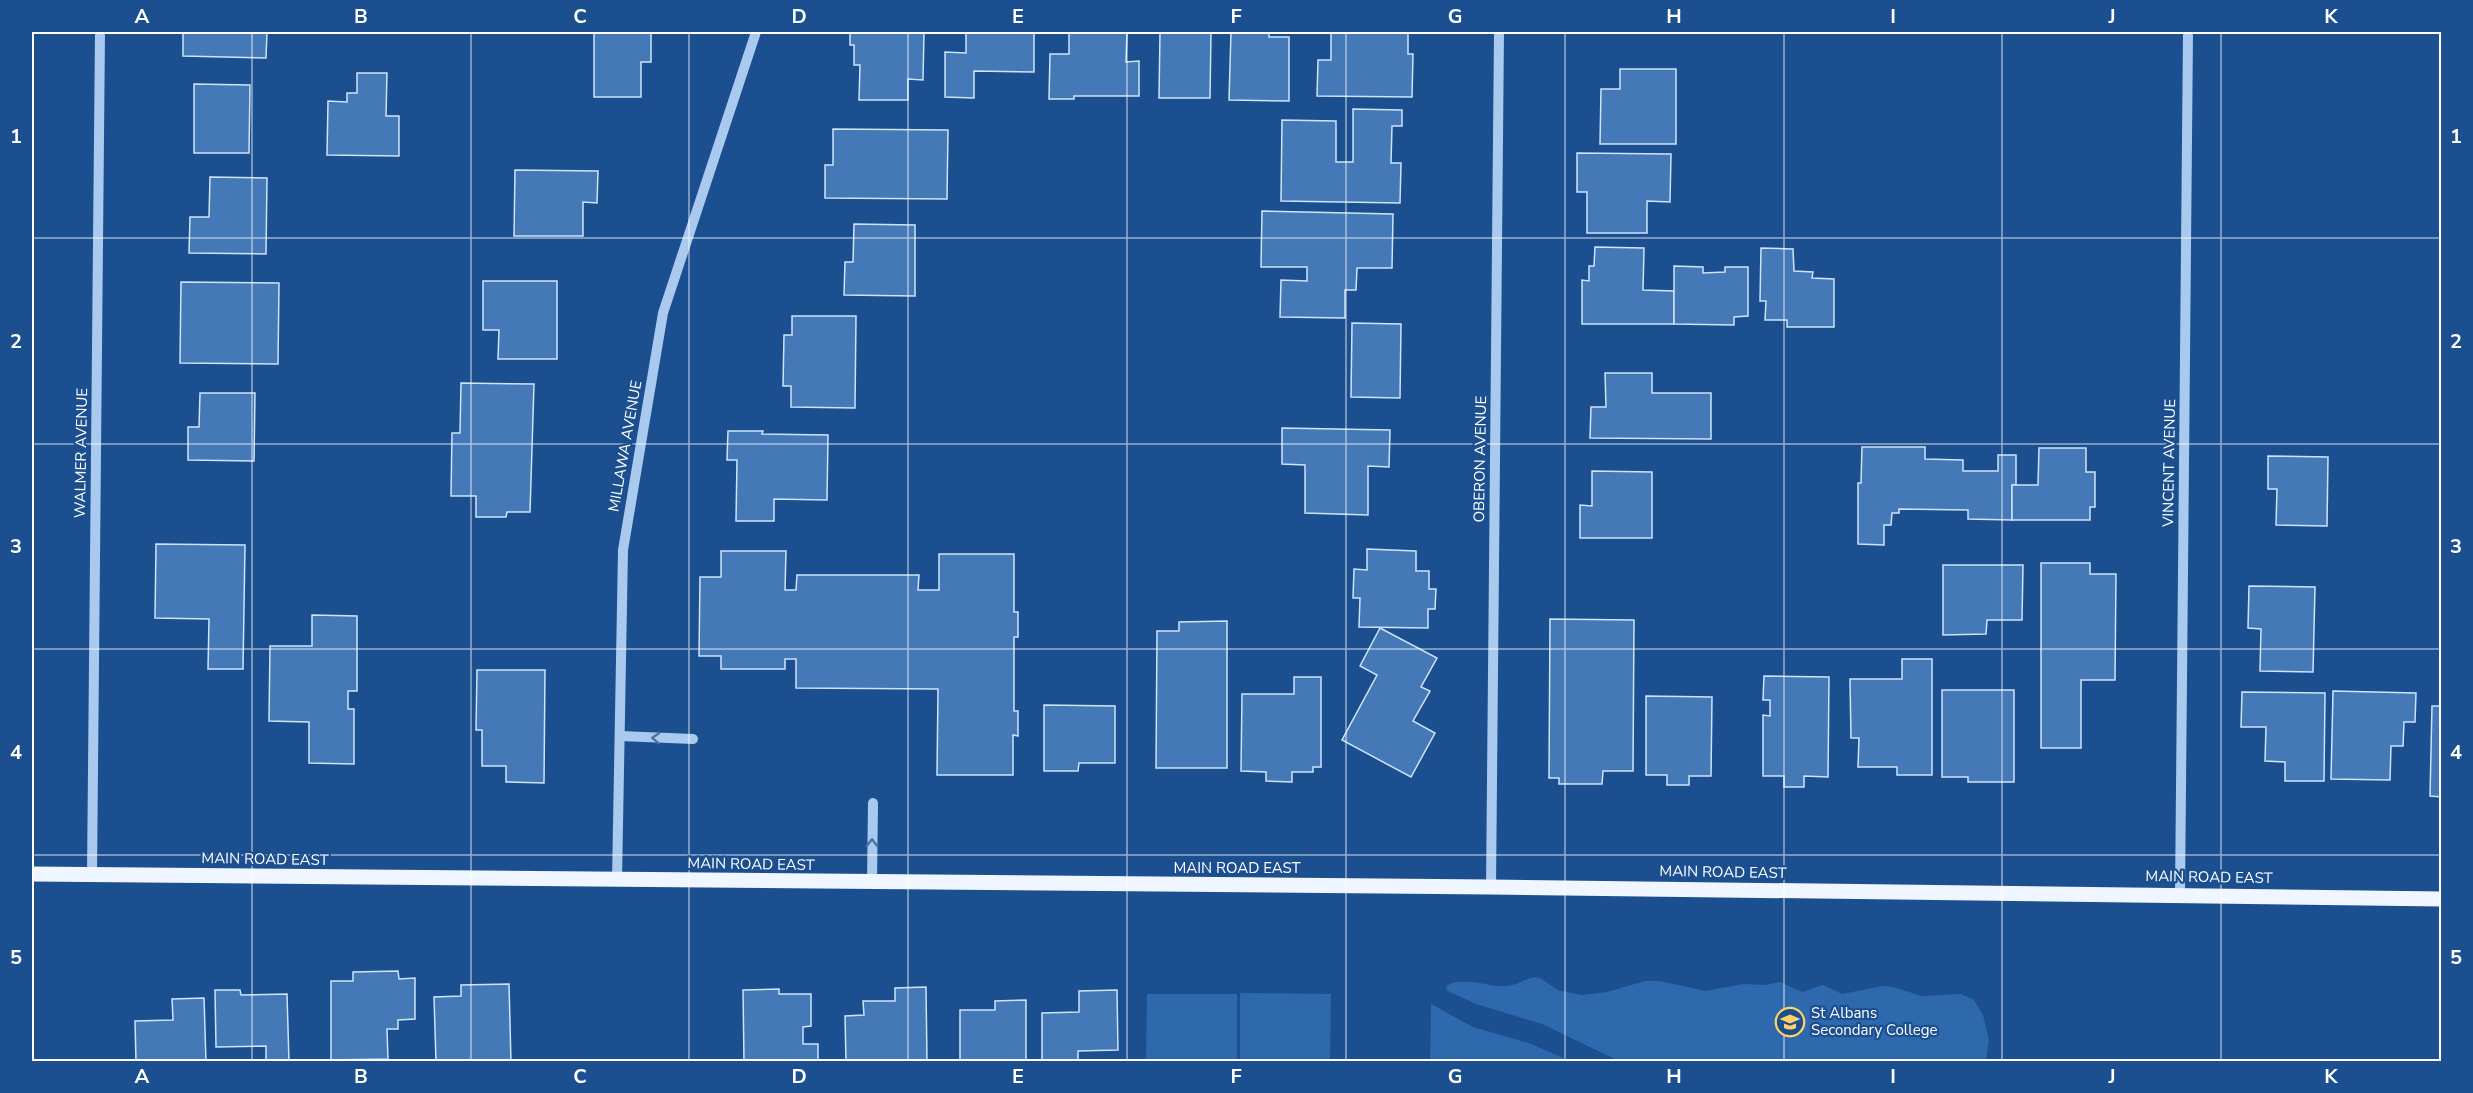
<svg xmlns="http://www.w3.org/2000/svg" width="2473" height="1093" viewBox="0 0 2473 1093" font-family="'Nunito Sans',sans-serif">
<rect width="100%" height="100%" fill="#1b4f8f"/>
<g fill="#2e69ad">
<path d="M1534 977 1540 978 1558 990 1581 995 1607 992 1645 981H1660L1705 991 1744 984 1765 985 1780 982 1802 992 1823 985 1842 994 1883 986 1894 987 1921 996 1961 994 1974 1000 1983 1015 1989 1040 1986 1061H1619L1542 1024 1476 1004 1446 990 1447 985C1465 976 1487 987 1506 986 1516 986 1524 979 1534 977Z"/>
<polygon points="1240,993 1331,994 1330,1061 1240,1061"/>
<polygon points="1147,994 1237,994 1237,1061 1146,1061"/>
<polygon points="1431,1004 1473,1027 1529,1043 1570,1061 1430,1061"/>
</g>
<g fill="#4478b7" stroke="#cfe3fa" stroke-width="1.5">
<polygon points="183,32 267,32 266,58 183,56"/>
<polygon points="594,32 651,32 651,62 641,62 641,97 594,97"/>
<polygon points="850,32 924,32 923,80 908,79 908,100 859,100 860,65 854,65 854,45 850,45"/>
<polygon points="966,32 1034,32 1034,72 974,71 974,98 945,97 945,52 966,53"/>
<polygon points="1069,32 1127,32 1126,62 1139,61 1139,96 1074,96 1074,99 1049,99 1050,54 1069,54"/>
<polygon points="1160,32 1211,32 1210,98 1159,98"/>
<polygon points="1231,32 1269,32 1269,37 1289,37 1289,101 1229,100"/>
<polygon points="1331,32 1408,32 1408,54 1413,54 1412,97 1317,96 1318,60 1331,60"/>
<polygon points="1620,69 1676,69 1676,144 1600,144 1601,89 1620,89"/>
<polygon points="357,73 387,73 386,116 399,116 399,156 327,155 328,101 347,102 347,93 357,93"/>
<polygon points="194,84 250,85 249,153 194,153"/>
<polygon points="1353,109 1402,110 1402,126 1392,126 1391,163 1401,163 1400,203 1281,201 1282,120 1336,121 1336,162 1353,162"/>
<polygon points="833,129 948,130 947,199 825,198 825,165 833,165"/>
<polygon points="1577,153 1671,154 1670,202 1647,201 1647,233 1587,233 1587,192 1577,192"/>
<polygon points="515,170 598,171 597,203 583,202 583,236 514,236"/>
<polygon points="210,177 267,178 266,254 189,253 190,217 209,217"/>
<polygon points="1262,211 1393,214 1392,268 1357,268 1356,290 1345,290 1345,318 1280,317 1281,280 1307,281 1307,267 1261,267"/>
<polygon points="854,224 915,225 915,296 844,295 845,262 853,262"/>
<polygon points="1595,247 1644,248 1643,290 1674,291 1674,324 1582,324 1582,280 1589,281 1589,266 1594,266"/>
<polygon points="1761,248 1793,249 1794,271 1813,272 1812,278 1834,279 1834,327 1787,327 1787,320 1765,320 1766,301 1760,301"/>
<polygon points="1674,266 1703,267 1703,273 1725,272 1725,267 1748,267 1748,316 1734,317 1734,325 1674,324"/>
<polygon points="483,281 557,281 557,359 498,359 499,330 483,330"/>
<polygon points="181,282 279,283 278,364 180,363"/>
<polygon points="792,316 856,316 855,408 791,407 791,386 783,386 784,335 792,335"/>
<polygon points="1352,323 1401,324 1400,398 1351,397"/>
<polygon points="1605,373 1652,373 1652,393 1711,393 1711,439 1590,438 1591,407 1606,407"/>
<polygon points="461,383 534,384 530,512 507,512 506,517 476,517 476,496 451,496 452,433 460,433"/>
<polygon points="200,393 255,393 254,461 188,460 188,427 199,427"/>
<polygon points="1282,428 1390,430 1389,467 1368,466 1368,515 1305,513 1305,465 1282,464"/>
<polygon points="728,431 763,431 762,434 828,435 827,500 774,499 774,521 736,521 737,460 727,460"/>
<polygon points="1862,447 1925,447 1925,459 1963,460 1963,471 1998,471 1998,455 2016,455 2016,485 2012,485 2012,520 1968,519 1968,510 1899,509 1899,513 1892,513 1891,525 1884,525 1884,545 1858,544 1858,483 1861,483"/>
<polygon points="2039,448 2086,448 2086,472 2095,472 2095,507 2090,507 2090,520 2012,520 2012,485 2038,485"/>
<polygon points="2268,456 2328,457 2327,526 2276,525 2277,489 2268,489"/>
<polygon points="1592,471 1652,472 1652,538 1580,538 1580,505 1592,506"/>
<polygon points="156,544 245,545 243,669 208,669 209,619 155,618"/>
<polygon points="1367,549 1416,551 1416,571 1429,571 1429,589 1436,589 1435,609 1428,609 1428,628 1359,627 1360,598 1353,598 1354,569 1367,570"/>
<polygon points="721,551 786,551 785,590 796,590 797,575 919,575 918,590 939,590 939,554 1014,554 1014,612 1018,612 1018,637 1014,637 1014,711 1018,711 1018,736 1013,735 1013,775 937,775 938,689 796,688 796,659 785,659 785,669 721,669 721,656 699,656 700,577 721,577"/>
<polygon points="2041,563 2090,563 2090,574 2116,574 2115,680 2081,680 2081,748 2041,748"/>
<polygon points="1943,565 2023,565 2022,620 1987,620 1986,634 1943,635"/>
<polygon points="2249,586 2315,587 2313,672 2260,671 2261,629 2248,628"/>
<polygon points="312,615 357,616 357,691 348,691 348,709 354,709 354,764 309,763 309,722 269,721 270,646 312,646"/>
<polygon points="1550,619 1634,620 1633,771 1603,771 1602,784 1559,784 1559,778 1549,778"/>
<polygon points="1227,621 1227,768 1156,768 1157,631 1179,631 1179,622"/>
<polygon points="1380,628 1437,658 1421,687 1430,691 1413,721 1435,733 1411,777 1342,740 1377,675 1360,666"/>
<polygon points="1902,659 1932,659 1932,775 1897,775 1897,767 1858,767 1859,738 1851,738 1850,679 1902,679"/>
<polygon points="477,670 545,670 544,783 506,782 506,766 482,766 482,730 476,730"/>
<polygon points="1764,676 1829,677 1828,777 1804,776 1804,787 1784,787 1784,776 1763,776 1763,715 1770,716 1770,700 1763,700"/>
<polygon points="1294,677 1321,677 1321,767 1313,767 1313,772 1292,772 1292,782 1266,781 1266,772 1241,771 1242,694 1294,694"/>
<polygon points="1942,690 2014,690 2014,782 1968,782 1968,777 1942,777"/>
<polygon points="2333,691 2416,693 2415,722 2404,722 2403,746 2391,746 2390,780 2331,779"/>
<polygon points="2242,692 2325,693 2324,781 2285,781 2285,762 2265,761 2266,727 2241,727"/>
<polygon points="1646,696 1712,697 1711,776 1689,776 1689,785 1667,785 1667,775 1646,775"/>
<polygon points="1044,705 1115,706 1115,763 1079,763 1078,771 1044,771"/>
<polygon points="2432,706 2442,706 2442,797 2430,796"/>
<polygon points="398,971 399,979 415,978 415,1019 398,1020 398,1029 387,1029 388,1059 331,1060 331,981 353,981 353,972"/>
<polygon points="509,984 511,1062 436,1062 434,997 461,996 461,985"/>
<polygon points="926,987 927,1062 846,1062 845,1016 864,1015 863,1001 895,1001 895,988"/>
<polygon points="779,989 779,994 811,994 811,1026 803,1027 803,1044 818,1044 818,1062 744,1062 743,990"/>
<polygon points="215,990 240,990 241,995 287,994 289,1062 266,1062 266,1046 216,1047"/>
<polygon points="1117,990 1118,1050 1078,1051 1078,1062 1042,1062 1042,1013 1079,1012 1079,991"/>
<polygon points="204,998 206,1062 136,1062 135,1021 173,1020 172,999"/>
<polygon points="1026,1000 1026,1062 960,1062 960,1010 995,1010 995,1001"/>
</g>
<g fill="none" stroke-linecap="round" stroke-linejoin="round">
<g stroke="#a9c9ee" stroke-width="10">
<polyline points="620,736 693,739"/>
<polyline points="92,875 100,32"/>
<polyline points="617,880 623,550 663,313 756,32"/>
<polyline points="872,883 873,803"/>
<polyline points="1491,887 1499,32"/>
<polyline points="2180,895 2188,32"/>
</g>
<polyline stroke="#f0f6ff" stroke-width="15" points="32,874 1491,887 2442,899"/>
</g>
<defs><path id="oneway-chevron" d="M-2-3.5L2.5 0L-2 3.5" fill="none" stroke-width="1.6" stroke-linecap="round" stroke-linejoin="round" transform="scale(1.5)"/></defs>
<g stroke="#4674ac">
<use href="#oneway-chevron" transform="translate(656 738) rotate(-177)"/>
<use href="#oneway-chevron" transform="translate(872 843) rotate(-90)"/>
</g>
<path fill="none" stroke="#fff" stroke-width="1.5" stroke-opacity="0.55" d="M252 32V1062M471 32V1062M689 32V1062M908 32V1062M1127 32V1062M1346 32V1062M1565 32V1062M1784 32V1062M2002 32V1062M2221 32V1062M32 238H2442M32 444H2442M32 649H2442M32 855H2442"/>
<defs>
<g id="school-ring" transform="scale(1.5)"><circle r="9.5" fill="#1b4f8f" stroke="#ffd166" stroke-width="1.5"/><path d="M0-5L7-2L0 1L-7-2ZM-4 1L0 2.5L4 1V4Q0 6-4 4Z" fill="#ffd166"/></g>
</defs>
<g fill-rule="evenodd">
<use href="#school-ring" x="1790" y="1022"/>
</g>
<g text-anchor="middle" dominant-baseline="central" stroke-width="4.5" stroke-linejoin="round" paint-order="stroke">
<g font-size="15" fill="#fff" stroke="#1b4f8f">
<text transform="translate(625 446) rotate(-80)">MILLAWA AVENUE</text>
<text transform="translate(81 453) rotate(-89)">WALMER AVENUE</text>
<text transform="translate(1480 459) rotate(-89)">OBERON AVENUE</text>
<text transform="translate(2169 463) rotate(-89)">VINCENT AVENUE</text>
<text transform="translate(265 859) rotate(1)">MAIN ROAD EAST</text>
<text transform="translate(751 864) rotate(1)">MAIN ROAD EAST</text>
<text x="1237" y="868">MAIN ROAD EAST</text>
<text transform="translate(1723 872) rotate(1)">MAIN ROAD EAST</text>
<text transform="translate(2209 877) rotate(1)">MAIN ROAD EAST</text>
</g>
<g font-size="15" fill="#fff" stroke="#1b4f8f" text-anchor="start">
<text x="1811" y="1013">St Albans<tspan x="1811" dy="17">Secondary College</tspan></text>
</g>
</g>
<rect width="2473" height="1093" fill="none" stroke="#1b4f8f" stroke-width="66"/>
<rect x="33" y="33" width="2407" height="1027" fill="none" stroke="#fff" stroke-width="2"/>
<g font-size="20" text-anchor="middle" font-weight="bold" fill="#fff">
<text x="142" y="23">A</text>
<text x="361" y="23">B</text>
<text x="580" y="23">C</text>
<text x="799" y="23">D</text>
<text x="1018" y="23">E</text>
<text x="1236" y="23">F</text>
<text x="1455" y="23">G</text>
<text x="1674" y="23">H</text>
<text x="1893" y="23">I</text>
<text x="2112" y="23">J</text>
<text x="2331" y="23">K</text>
<text x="16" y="143">1</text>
<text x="2456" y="143">1</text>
<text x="16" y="348">2</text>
<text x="2456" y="348">2</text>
<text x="16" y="553">3</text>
<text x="2456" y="553">3</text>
<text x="16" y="759">4</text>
<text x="2456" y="759">4</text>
<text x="16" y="964">5</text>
<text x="2456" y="964">5</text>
<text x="142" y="1083">A</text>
<text x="361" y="1083">B</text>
<text x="580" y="1083">C</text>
<text x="799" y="1083">D</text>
<text x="1018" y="1083">E</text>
<text x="1236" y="1083">F</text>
<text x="1455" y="1083">G</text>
<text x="1674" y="1083">H</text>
<text x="1893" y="1083">I</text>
<text x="2112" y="1083">J</text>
<text x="2331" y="1083">K</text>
</g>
</svg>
